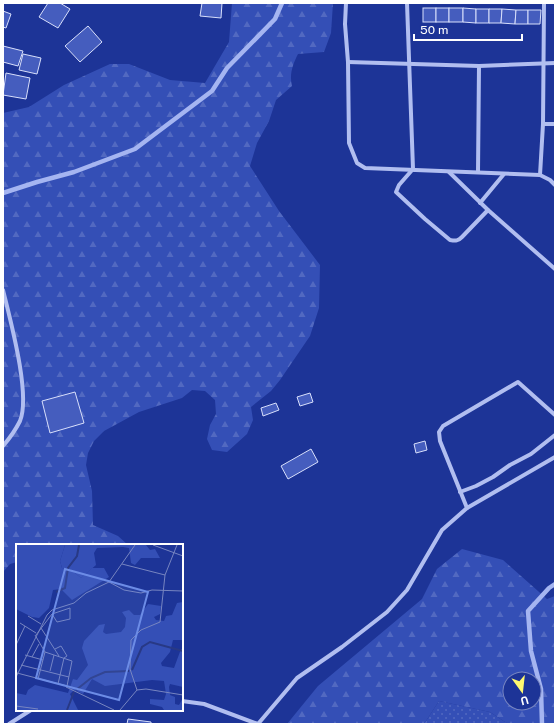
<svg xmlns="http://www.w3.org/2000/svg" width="558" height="727" viewBox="0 0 558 727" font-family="'Public Sans',sans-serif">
<defs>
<pattern id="grass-dots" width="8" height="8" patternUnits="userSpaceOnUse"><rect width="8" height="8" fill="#344fb6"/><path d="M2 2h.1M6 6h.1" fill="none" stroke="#5269c1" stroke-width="1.8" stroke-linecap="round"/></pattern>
<pattern id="forest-firs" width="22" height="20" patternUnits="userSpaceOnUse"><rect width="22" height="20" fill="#344fb6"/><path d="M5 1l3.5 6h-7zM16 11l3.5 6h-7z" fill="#5269c1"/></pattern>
</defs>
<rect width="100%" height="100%" fill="#1d3497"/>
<polygon fill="url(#grass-dots)" points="439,701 490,712 508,724 424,724"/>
<g fill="url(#forest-firs)" fill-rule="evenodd">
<path d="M232 3H333L331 33 324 52 298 54C293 64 289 74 292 86L276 100 269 121 257 143 250 166 279 211 320 265 319 308 310 336 280 380 271 391 251 407 253 420 247 434 227 452 212 450 207 439 210 425 216 414 215 400 205 391 192 390 182 398 139 412 104 431 94 441 88 453 86 465 92 491 93 525 118 536 128 545H17V562L10 564 3 572V113L29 107 64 85 110 64H129L170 80 205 83 229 42Z"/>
<path d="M462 549 503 560 547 599 555 596V724H508L490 712 439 701 424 724H287L318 686 422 599 437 569ZM510 679H534V703H510Z"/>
</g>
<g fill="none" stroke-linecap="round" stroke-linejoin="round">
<g stroke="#a5b5f1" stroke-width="4.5">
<polyline points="3,193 37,182 74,172 135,149 212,91 227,68 275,19 282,3"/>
<polyline points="542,724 541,689 531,651 528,611 549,588 555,584"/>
</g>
</g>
<g fill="#455dbe" stroke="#d8dffb">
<polygon points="48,3 60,3 70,9 58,28 39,17"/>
<polygon points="202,3 222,3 221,18 200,16"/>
<rect x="423" y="8" width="13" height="14"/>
<rect x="436" y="8" width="13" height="14"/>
<rect x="449" y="8" width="14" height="14"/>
<polygon points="463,8 476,9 476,23 463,22"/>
<rect x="476" y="9" width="13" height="14"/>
<polygon points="489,9 502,9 501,23 489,23"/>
<polygon points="502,9 516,10 515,24 501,23"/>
<polygon points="516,10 528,10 528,24 515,24"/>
<polygon points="528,10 541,10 540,24 528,24"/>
<polygon points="3,11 11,14 6,28 3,27"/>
<polygon points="88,26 102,42 80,62 65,46"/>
<polygon points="3,46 23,51 18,66 3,62"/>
<polygon points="23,54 41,58 37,74 19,70"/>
<polygon points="6,73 30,78 26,99 3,95"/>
<polygon points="75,392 84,423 50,433 42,401"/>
<polygon points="310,393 313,402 300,406 297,397"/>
<polygon points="276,403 279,410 263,416 261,408"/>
<polygon points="425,441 427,450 416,453 414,444"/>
<polygon points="311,449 318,462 288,479 281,466"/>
<polygon points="128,719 151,722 151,724 127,724"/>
</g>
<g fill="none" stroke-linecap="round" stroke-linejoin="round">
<g stroke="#b1bef0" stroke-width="4">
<polyline points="346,3 345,24 348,62 349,143 357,163 365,168 540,175 550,180 555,185"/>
<path d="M407 3 413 169 399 185 396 192 425 219 450 240C456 241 458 241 462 237L488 210"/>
<polyline points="348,62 479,66 555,63"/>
<polyline points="543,124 555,124"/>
<polyline points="449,172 488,210 555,269"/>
<polyline points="478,172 479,66"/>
<polyline points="540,175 543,124 544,3"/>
<polyline points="480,203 504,174"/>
<path d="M3 290C10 319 31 395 20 421 16 429 9 439 3 446"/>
<polyline points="460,492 476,486 493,477 510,465 531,454 555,435"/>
<polyline points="467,508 440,441 439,432 443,426 518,382 555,415"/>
<polyline points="182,701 204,704 258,724"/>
<polyline points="9,724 31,710"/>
<polyline points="258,724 297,678 342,647 387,612 407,590 442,530 467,508 555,457"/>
</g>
</g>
<g transform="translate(16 544)">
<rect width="167" height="167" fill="#1d3497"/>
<path d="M49 1H107V3L81 4 78 9 80 21 65 34 54 25 46 24 44 17Z" fill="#344fb6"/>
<path d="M0 1H49L44 17 46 24 54 25 65 34 76 24H88L93 33 56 56 45 45 37 46 33 64 23 74 16 73 0 65ZM107 1H130L134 6 139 5 144 14H125L119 21 115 19 113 4 107 3ZM167 58V96H157L154 108 145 119 146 122 158 124 165 105H167V143L154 140 153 143 154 151 159 153V160L163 161 167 154V166H148L146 163 134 160V155L148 156 150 150 148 137 136 136 89 142 76 135 67 150 58 146 54 150 62 166H0V149L10 151 12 146 19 141 52 149 57 135 61 136 72 121 66 104 68 97 83 81 89 80 87 88 90 90 105 88 109 83 110 74 106 68 113 66 118 71H124L132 60 145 62 144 70 138 73 140 76 148 77 150 72 156 71 161 59Z" fill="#344fb6"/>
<path fill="none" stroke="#283985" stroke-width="2" d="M40 48 49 44 52 24 61 12 63 1M116 126 126 103 134 98 167 107M60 146 75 134 89 128 113 127M51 166 58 148"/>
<path fill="none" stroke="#7785c1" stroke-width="1" d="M137 1 167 12M106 20 149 31M93 38 108 46 125 49 136 46 167 47M36 70 41 78 54 75V64M12 72 25 80M4 79 20 89M25 84 43 112M20 91 36 70 54 64M0 101 9 82M39 105 45 102 51 112 48 114 42 140M9 111 27 116M16 113 23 100M5 121 53 133M34 127 38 111M1 129 51 142 56 117 29 108 19 91M0 133 31 71 36 66 58 59 70 49 93 38 119 1M22 135 29 108M50 143 98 166M121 146 114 125 115 96 125 86 144 78 149 31 161 1M0 162 22 165M104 166 121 146 130 145 167 151"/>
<path fill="#6c8ce6" fill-opacity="0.15" stroke="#6c8ce6" stroke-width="2" d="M49 25 132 48 103 156 20 134Z"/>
<rect width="167" height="167" fill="none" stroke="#fff" stroke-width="2"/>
</g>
<rect width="558" height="727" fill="none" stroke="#ffffff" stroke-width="8"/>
<g transform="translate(522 691) rotate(165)"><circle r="19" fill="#1d3497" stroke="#7785c1"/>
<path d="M0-3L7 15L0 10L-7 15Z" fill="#fff970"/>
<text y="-6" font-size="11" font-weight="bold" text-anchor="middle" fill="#ffffff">U</text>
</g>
<path d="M414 34v6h108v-6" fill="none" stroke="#ffffff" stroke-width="2"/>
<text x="420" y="34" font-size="12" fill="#ffffff" stroke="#1d3497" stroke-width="3" paint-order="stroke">50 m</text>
</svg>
